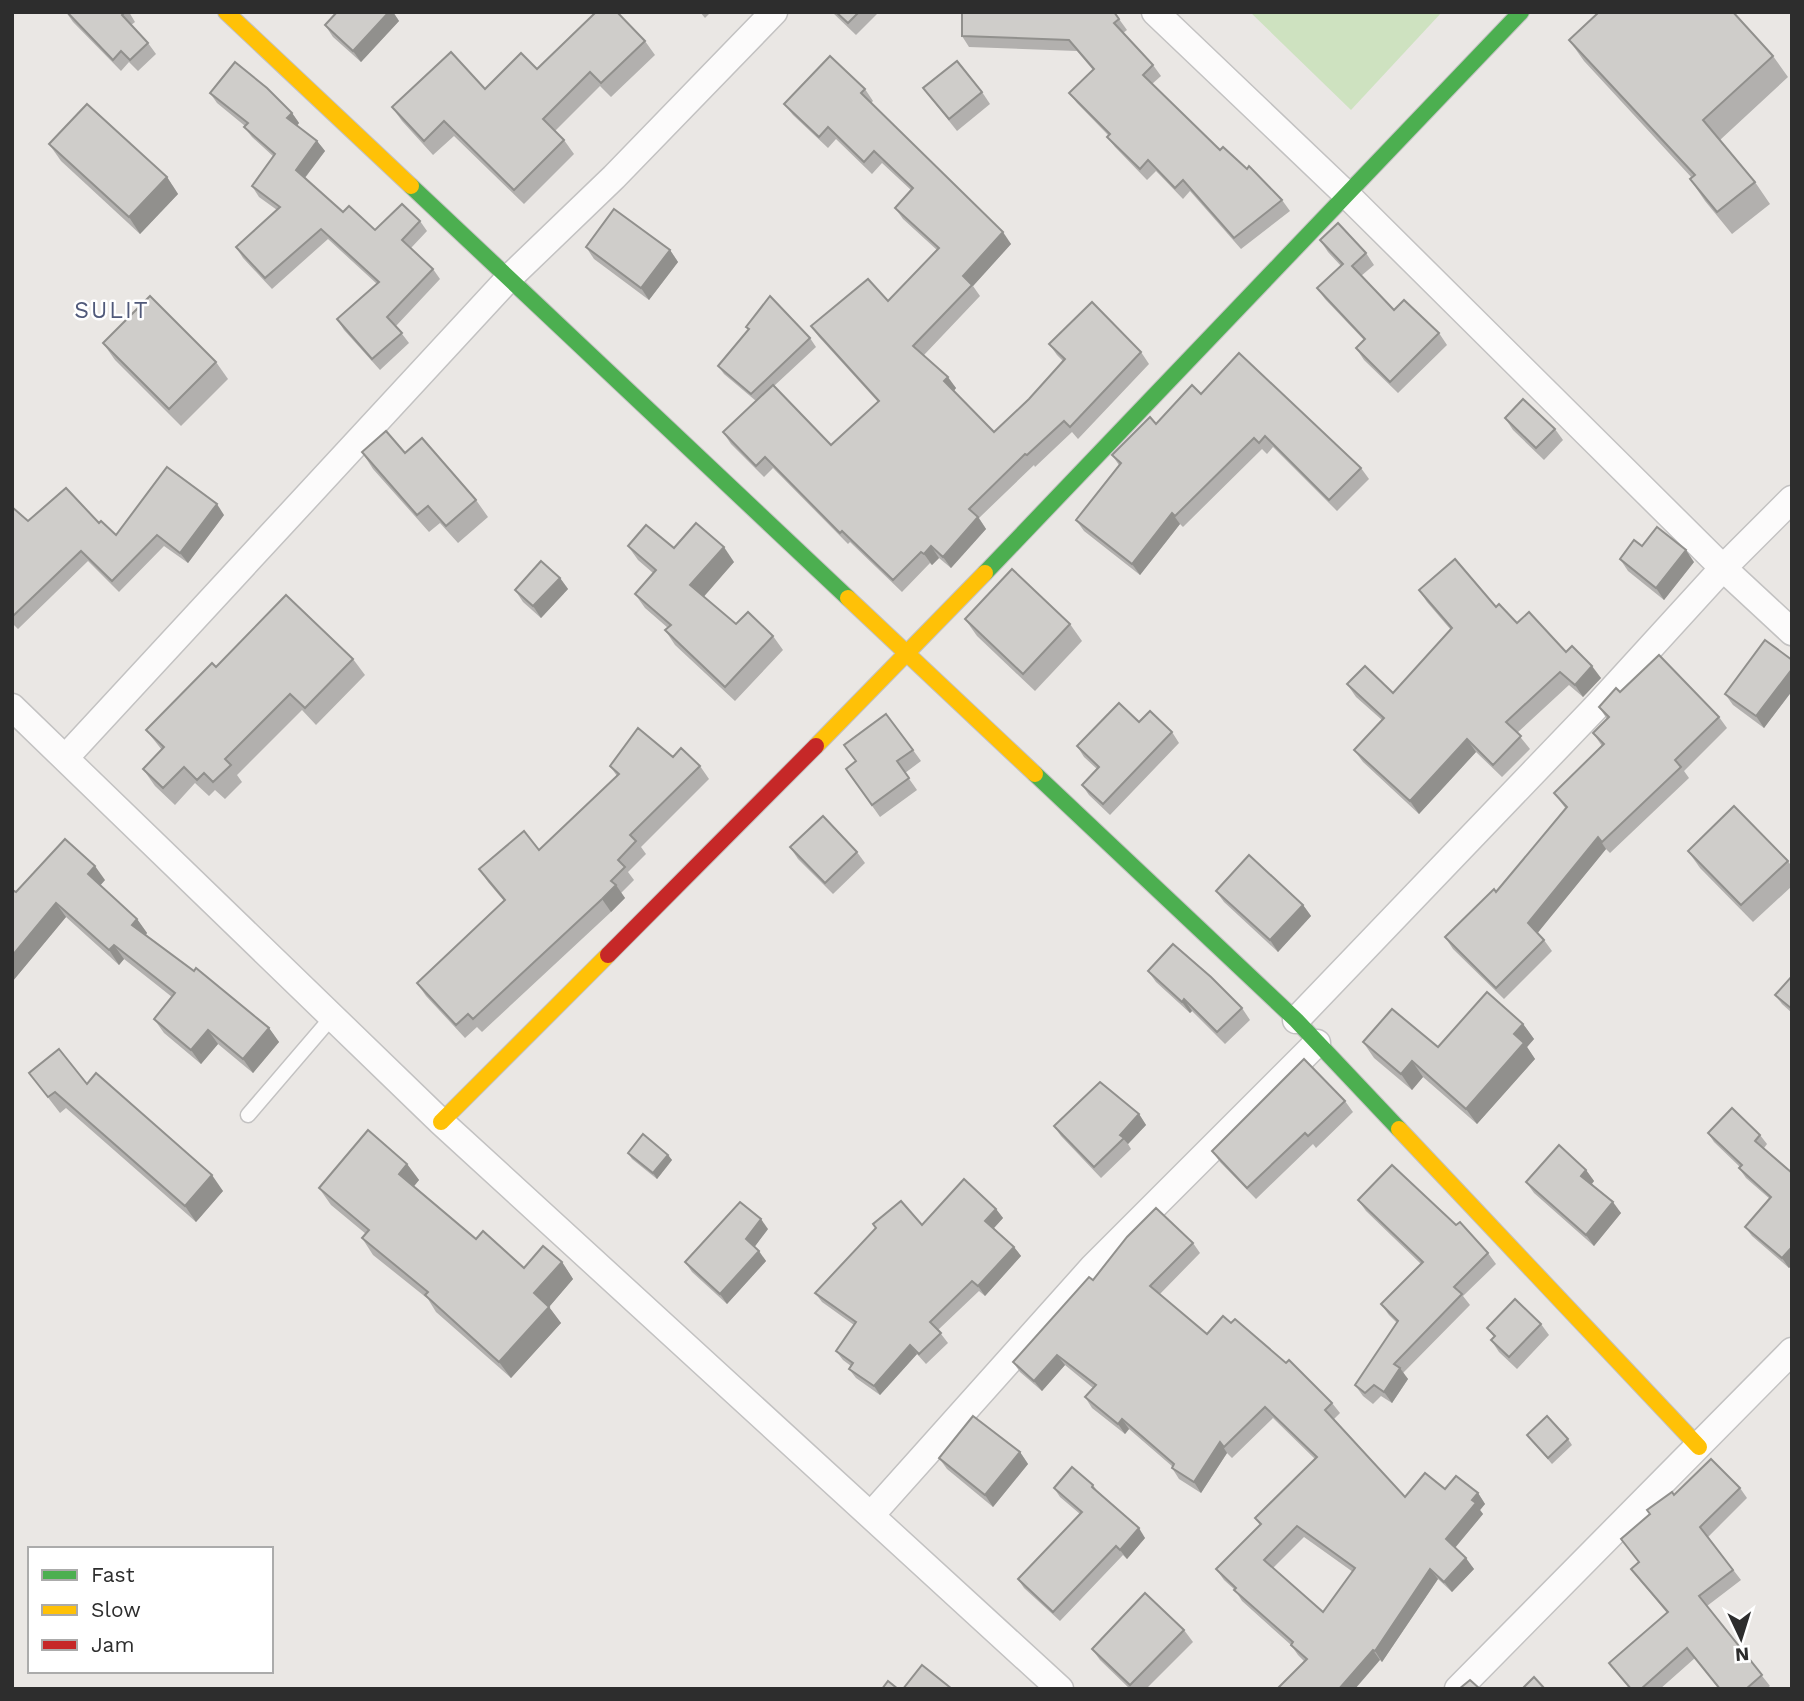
<svg xmlns="http://www.w3.org/2000/svg" width="1804" height="1701" viewBox="0 0 1804 1701" font-family="'Work Sans',sans-serif">
<rect width="100%" height="100%" fill="#eae7e4"/>
<polygon fill="#cee2c0" points="1250,12 1442,12 1351,110"/>
<g fill="none" stroke-linecap="round" stroke-linejoin="round">
<g stroke="#c3c2c2" stroke-width="17">
<polyline id="lane" points="248,1115 332,1017"/>
</g>
<g stroke="#c3c2c2" stroke-width="29">
<g id="street">
<polyline points="1155,12 1348,196 1723,568 1792,632"/>
<polyline points="12,707 441,1122 1060,1689"/>
<polyline points="66,757 509,278 614,177 774,12"/>
<polyline points="1296,1020 1597,706 1723,568 1792,499"/>
<polyline points="872,1514 1093,1267 1317,1043"/>
<polyline points="1458,1689 1792,1351"/>
</g>
</g>
<g stroke="#c3c2c2" stroke-width="18">
<g id="fast">
<polyline points="411,186 848,598"/>
<polyline points="985,573 1521,12"/>
<polyline points="1035,774 1296,1020 1399,1129"/>
</g>
</g>
<g stroke="#c3c2c2" stroke-width="18">
<g id="slow">
<polyline points="226,12 411,186"/>
<polyline points="848,598 1035,774"/>
<polyline points="816,746 985,573"/>
<polyline points="441,1122 608,955"/>
<polyline points="1399,1129 1699,1447"/>
</g>
</g>
<g stroke="#c3c2c2" stroke-width="18">
<polyline id="jam" points="608,955 816,746"/>
</g>
<use href="#lane" stroke="#fcfbfb" stroke-width="14"/>
<use href="#street" stroke="#fcfbfb" stroke-width="26"/>
<use href="#fast" stroke="#4caf50" stroke-width="16"/>
<use href="#slow" stroke="#ffc107" stroke-width="16"/>
<use href="#jam" stroke="#c62828" stroke-width="16"/>
</g>
<g fill="#b2b0ae" fill-rule="evenodd">
<polygon points="66,12 129,12 135,22 131,25 148,43 156,54 138,71 129,62 121,71 73,22"/>
<polygon points="337,12 393,12 399,21 361,62 333,37 325,25"/>
<polygon points="700,12 711,12 705,18"/>
<polygon points="832,12 879,12 856,35"/>
<polygon points="1119,19 1127,30 1123,33 1153,65 1161,76 1152,84 1220,150 1282,200 1290,211 1241,249 1190,191 1183,199 1156,171 1147,180 1115,147 1107,137 1108,135 1077,103 1069,93 1093,70 1077,51 969,47 962,36"/>
<polygon points="1569,40 1773,56 1788,77 1720,140 1755,182 1770,204 1732,234 1705,201 1690,179 1692,178 1584,61"/>
<polygon points="645,41 655,55 611,97 600,86 555,131 564,140 574,154 524,204 454,136 433,155 402,121 392,107 485,89 537,69"/>
<polygon points="923,88 982,92 990,104 957,131"/>
<polygon points="865,89 873,101 871,103 1011,244 973,286 980,296 924,355 956,388 954,391 994,432 1029,399 1063,361 1057,355 1049,344 1141,352 1149,364 1078,439 1072,432 1035,467 1034,465 979,518 986,529 951,568 939,558 932,565 930,563 902,592 850,542 848,544 773,468 764,477 731,444 723,432 756,401 724,374 718,366 748,330 746,327 810,338 816,347 774,386 831,445 878,402 819,337 811,326 888,301 937,250 903,219 895,208 911,190 882,163 872,174 836,139 828,148 793,115 784,104"/>
<polygon points="210,93 292,113 299,123 297,126 317,141 325,151 305,178 343,212 375,230 420,221 427,231 411,248 433,269 440,279 396,326 409,343 380,370 344,330 337,319 377,284 328,239 272,289 243,258 236,247 277,210 259,197 252,186 274,157 252,137 244,127 245,126 217,103"/>
<polygon points="49,144 167,177 178,194 140,234 61,161"/>
<polygon points="1320,240 1366,253 1374,265 1361,276 1394,310 1439,333 1447,345 1398,393 1364,360 1356,348 1364,340 1325,299 1317,288 1341,266 1328,252"/>
<polygon points="586,247 670,250 678,262 649,300 594,259"/>
<polygon points="103,343 216,362 228,379 181,426 115,360"/>
<polygon points="1201,394 1361,468 1369,479 1337,511 1273,447 1267,454 1262,449 1183,527 1180,524 1140,575 1084,531 1076,520 1119,465 1112,455 1156,424"/>
<polygon points="1505,418 1555,429 1563,440 1544,460 1513,430"/>
<polygon points="362,452 405,453 476,500 488,517 458,543 440,523 429,532 373,469"/>
<polygon points="12,507 28,521 99,523 116,535 224,515 188,563 164,546 119,592 88,561 18,629 12,623"/>
<polygon points="628,546 674,548 734,562 703,596 736,624 773,636 783,650 735,701 675,645 665,630 668,628 645,608 635,594 653,573 638,560"/>
<polygon points="1642,546 1694,562 1664,600 1628,571 1620,559"/>
<polygon points="560,578 568,589 541,618 523,602 515,590"/>
<polygon points="1419,590 1496,607 1517,623 1566,652 1601,678 1583,697 1569,685 1517,733 1530,749 1502,777 1476,752 1419,814 1363,762 1354,750 1382,720 1356,697 1347,684 1393,693 1451,630 1427,602"/>
<polygon points="965,619 1070,624 1082,641 1035,691 977,636"/>
<polygon points="353,659 365,675 316,725 302,710 237,775 242,782 225,799 215,790 209,796 195,783 175,805 155,786 143,769 162,750 146,730 216,667"/>
<polygon points="1792,660 1792,691 1764,728 1733,705 1725,694"/>
<polygon points="1620,692 1719,717 1727,728 1684,771 1689,778 1610,853 1606,849 1537,933 1544,940 1552,951 1504,999 1453,949 1445,937 1496,892 1566,809 1554,793 1602,746 1593,733 1607,719 1599,707"/>
<polygon points="1139,722 1172,732 1179,743 1110,815 1089,795 1082,785 1097,769 1084,757 1077,746"/>
<polygon points="844,745 913,750 921,761 905,773 917,790 880,817 846,769 856,761"/>
<polygon points="673,757 700,766 709,779 641,847 646,854 628,872 634,880 621,893 625,898 611,912 482,1032 477,1027 465,1038 426,996 417,983 504,901 488,882 479,869 539,850 617,776 610,766"/>
<polygon points="790,847 857,852 865,863 833,894 798,859"/>
<polygon points="1688,851 1788,861 1792,867 1792,886 1753,922 1700,868"/>
<polygon points="105,880 100,885 137,919 147,933 146,935 269,1028 279,1042 253,1073 218,1044 201,1064 164,1033 154,1019 172,997 124,959 119,965 66,917 12,982 12,890 16,892"/>
<polygon points="1216,891 1303,905 1311,916 1278,952 1224,902"/>
<polygon points="1148,971 1242,1008 1250,1020 1225,1044 1192,1011 1190,1013 1156,982"/>
<polygon points="1792,976 1792,1013 1782,1004 1775,995"/>
<polygon points="1523,1024 1534,1039 1527,1047 1535,1059 1477,1124 1423,1077 1412,1090 1374,1058 1363,1042 1438,1047"/>
<polygon points="29,1073 87,1084 223,1191 196,1222 66,1108 60,1113"/>
<polygon points="1345,1101 1353,1112 1316,1148 1313,1144 1256,1199 1220,1162 1212,1151"/>
<polygon points="1139,1114 1146,1125 1128,1144 1131,1149 1101,1178 1061,1136 1054,1126"/>
<polygon points="1708,1133 1760,1135 1767,1144 1764,1148 1792,1173 1792,1265 1789,1268 1752,1236 1745,1227 1770,1199 1746,1178 1739,1168 1740,1167 1714,1142"/>
<polygon points="628,1153 668,1155 672,1160 657,1179 632,1159"/>
<polygon points="407,1164 419,1180 414,1186 476,1239 524,1268 562,1262 573,1279 549,1307 561,1323 511,1378 436,1312 428,1299 373,1255 362,1238 366,1234 331,1205 319,1188"/>
<polygon points="1586,1170 1594,1181 1592,1184 1621,1213 1594,1246 1534,1193 1526,1182"/>
<polygon points="1358,1200 1456,1225 1488,1253 1496,1264 1463,1296 1470,1305 1403,1373 1408,1379 1392,1403 1381,1396 1373,1404 1363,1396 1355,1385 1397,1323 1389,1315 1381,1304 1421,1264 1366,1211"/>
<polygon points="996,1209 1003,1218 994,1228 1014,1247 1021,1256 985,1296 979,1291 938,1330 948,1343 926,1364 917,1354 880,1395 856,1378 849,1369 851,1366 843,1360 836,1351 854,1325 822,1302 815,1293 922,1225"/>
<polygon points="768,1229 754,1247 766,1261 727,1304 692,1272 685,1262"/>
<path d="M1193 1243 1200 1253 1159 1295 1207 1334 1332 1403 1340 1413 1334 1419 1405 1497 1445 1489 1478 1493 1485 1504 1480 1510 1483 1514 1455 1548 1474 1569 1452 1592 1438 1579 1382 1662 1380 1660 1305 1662 1298 1655 1291 1645 1242 1601 1235 1590 1224 1580 1216 1569 1260 1525 1255 1518 1315 1459 1273 1418 1232 1458 1227 1453 1201 1493 1179 1479 1172 1468 1173 1467 1129 1429 1125 1434 1092 1408 1085 1397 1093 1388 1065 1365 1042 1391 1020 1372 1013 1362 1093 1280ZM1304 1537 1353 1572 1323 1612 1273 1568Z"/>
<polygon points="1541,1324 1549,1335 1517,1369 1499,1352 1491,1340 1494,1337 1487,1328"/>
<polygon points="1527,1435 1568,1439 1572,1445 1552,1464"/>
<polygon points="1020,1452 1028,1464 993,1507 947,1469 939,1458"/>
<polygon points="1093,1485 1098,1492 1145,1538 1127,1559 1123,1555 1060,1621 1024,1588 1018,1579 1080,1514 1060,1497 1054,1488"/>
<polygon points="1740,1488 1747,1498 1708,1537 1741,1580 1707,1606 1770,1686 1766,1689 1719,1689 1695,1658 1660,1689 1630,1689 1609,1663 1667,1613 1639,1579 1631,1569 1639,1562 1621,1539 1674,1495"/>
<polygon points="1184,1630 1193,1642 1146,1689 1130,1689 1100,1660 1092,1649"/>
</g>
<g fill="#91908d">
<polygon points="389,12 393,12 399,21 361,62 353,51"/>
<polygon points="292,113 299,123 294,129 287,118"/>
<polygon points="317,141 325,151 303,180 296,170"/>
<polygon points="167,177 178,194 140,234 129,217"/>
<polygon points="1003,232 1011,244 973,286 963,276"/>
<polygon points="670,250 678,262 649,300 641,288"/>
<polygon points="948,377 956,388 952,393 944,381"/>
<polygon points="217,504 224,515 188,563 180,553"/>
<polygon points="1172,513 1180,524 1140,575 1132,564"/>
<polygon points="978,517 986,529 951,568 943,557"/>
<polygon points="931,546 939,558 932,565 924,554"/>
<polygon points="724,547 734,562 701,600 690,585"/>
<polygon points="1686,550 1694,562 1664,600 1656,588"/>
<polygon points="560,578 568,589 541,618 533,606"/>
<polygon points="1592,666 1601,678 1583,697 1575,685"/>
<polygon points="1792,669 1792,691 1764,728 1756,716"/>
<polygon points="1467,739 1476,752 1419,814 1410,801"/>
<polygon points="1598,837 1606,849 1536,935 1528,923"/>
<polygon points="95,866 105,880 98,888 88,874"/>
<polygon points="616,885 625,898 611,912 602,899"/>
<polygon points="56,903 66,917 12,982 12,956"/>
<polygon points="1303,905 1311,916 1278,952 1270,940"/>
<polygon points="137,919 147,933 142,939 132,925"/>
<polygon points="114,945 124,959 119,965 109,950"/>
<polygon points="1184,999 1192,1011 1190,1013 1182,1002"/>
<polygon points="1523,1024 1534,1039 1527,1047 1535,1059 1477,1124 1466,1109 1514,1034"/>
<polygon points="269,1028 279,1042 253,1073 243,1059"/>
<polygon points="208,1030 218,1044 201,1064 191,1050"/>
<polygon points="1412,1061 1423,1077 1412,1090 1401,1074"/>
<polygon points="1139,1114 1146,1125 1128,1144 1120,1135"/>
<polygon points="668,1155 672,1160 657,1179 653,1173"/>
<polygon points="407,1164 419,1180 410,1191 399,1174"/>
<polygon points="1586,1170 1594,1181 1589,1187 1581,1176"/>
<polygon points="212,1175 223,1191 196,1222 185,1206"/>
<polygon points="1613,1202 1621,1213 1594,1246 1586,1235"/>
<polygon points="996,1209 1003,1218 992,1230 985,1221"/>
<polygon points="761,1219 768,1229 753,1249 746,1239"/>
<polygon points="1014,1247 1021,1256 985,1296 978,1286"/>
<polygon points="1792,1247 1792,1265 1789,1268 1782,1258"/>
<polygon points="759,1251 766,1261 727,1304 720,1294"/>
<polygon points="562,1262 573,1279 549,1307 561,1323 511,1378 499,1362 534,1293"/>
<polygon points="910,1345 917,1354 880,1395 874,1386"/>
<polygon points="1057,1355 1065,1365 1042,1391 1034,1381"/>
<polygon points="1400,1368 1408,1379 1392,1403 1384,1392"/>
<polygon points="1122,1419 1129,1429 1125,1434 1118,1424"/>
<polygon points="1220,1442 1227,1453 1201,1493 1194,1482"/>
<polygon points="1020,1452 1028,1464 993,1507 985,1495"/>
<polygon points="1478,1493 1485,1504 1480,1510 1483,1514 1453,1550 1446,1539"/>
<polygon points="1139,1528 1145,1538 1127,1559 1120,1550"/>
<polygon points="1466,1558 1474,1569 1452,1592 1444,1582"/>
<polygon points="1430,1569 1438,1579 1382,1662 1375,1651"/>
<polygon points="1373,1650 1380,1660 1355,1689 1339,1689"/>
</g>
<g fill="#cfcdca" stroke="#91908d" stroke-width="2" fill-rule="evenodd">
<polygon points="67,12 125,12 122,15 148,43 130,60 121,51 113,60"/>
<polygon points="337,12 389,12 353,51 325,25"/>
<polygon points="596,12 617,12 645,41 601,83 590,72 543,119 564,140 514,190 444,121 424,141 392,107 451,52 485,89 521,53 537,69"/>
<polygon points="836,12 859,12 848,23"/>
<polygon points="962,12 1114,12 1119,19 1114,23 1153,65 1143,75 1220,150 1223,147 1247,169 1249,166 1282,200 1234,238 1183,180 1175,188 1148,160 1140,169 1107,137 1110,134 1069,93 1094,69 1069,40 962,36"/>
<polygon points="1599,12 1733,12 1773,56 1703,120 1755,182 1717,212 1690,179 1695,175 1569,40"/>
<polygon points="830,56 865,89 861,93 1003,232 963,276 972,285 913,346 948,377 944,381 994,432 1029,399 1065,359 1049,344 1092,302 1141,352 1070,427 1064,421 1027,455 1025,454 969,509 978,517 943,557 931,546 924,554 921,552 893,580 842,531 840,533 765,457 756,466 723,432 773,385 831,445 879,401 811,326 868,279 888,301 939,248 895,208 913,188 874,151 864,162 828,127 819,137 784,104"/>
<polygon points="957,61 982,92 949,119 923,88"/>
<polygon points="235,62 267,88 292,113 287,118 317,141 296,170 343,212 349,206 375,230 402,204 420,221 402,240 433,269 387,317 402,333 372,359 337,319 379,282 321,229 265,278 236,247 280,207 252,186 275,154 244,127 248,123 210,93"/>
<polygon points="87,104 167,177 129,217 49,144"/>
<polygon points="614,209 670,250 641,288 586,247"/>
<polygon points="1338,223 1366,253 1352,266 1394,310 1404,300 1439,333 1390,382 1356,348 1365,339 1317,288 1343,264 1320,240"/>
<polygon points="150,296 216,362 169,409 103,343"/>
<polygon points="770,296 810,338 751,394 718,366 749,329 746,327"/>
<polygon points="1239,353 1361,468 1329,500 1265,436 1259,443 1254,438 1175,516 1172,513 1132,564 1076,520 1121,463 1112,455 1150,417 1156,424 1192,385 1201,394"/>
<polygon points="1523,399 1555,429 1536,448 1505,418"/>
<polygon points="386,431 405,453 422,438 476,500 446,526 428,506 417,515 362,452"/>
<polygon points="167,467 217,504 180,553 157,535 112,581 81,551 12,617 12,507 28,521 66,488 99,523 101,521 116,535"/>
<polygon points="696,523 724,547 690,585 736,624 748,612 773,636 725,687 665,630 671,625 635,594 656,570 628,546 646,525 674,548"/>
<polygon points="1657,527 1686,550 1656,588 1620,559 1634,540 1642,546"/>
<polygon points="1455,559 1496,607 1499,604 1517,623 1529,612 1566,652 1572,646 1592,666 1575,685 1560,672 1506,722 1521,736 1493,765 1467,739 1410,801 1354,750 1384,718 1347,684 1365,666 1393,693 1452,628 1419,590"/>
<polygon points="541,561 560,578 533,606 515,590"/>
<polygon points="1012,569 1070,624 1023,674 965,619"/>
<polygon points="286,595 353,659 305,708 290,694 225,759 231,765 213,782 204,773 197,780 184,767 163,788 143,769 164,747 146,730 212,663 216,667"/>
<polygon points="1765,640 1792,660 1792,669 1756,716 1725,694"/>
<polygon points="1659,655 1719,717 1675,760 1681,767 1602,842 1598,837 1528,923 1544,940 1496,988 1445,937 1494,889 1496,892 1567,807 1554,793 1604,744 1593,733 1609,717 1599,707 1616,688 1620,692"/>
<polygon points="1119,703 1139,722 1150,711 1172,732 1103,804 1082,785 1099,767 1077,746"/>
<polygon points="886,714 913,750 897,761 909,778 872,805 846,769 856,761 844,745"/>
<polygon points="638,728 673,757 681,748 700,766 630,835 636,841 618,860 625,867 611,881 616,885 602,899 473,1019 468,1014 456,1025 417,983 505,900 479,869 524,831 539,850 619,774 610,766"/>
<polygon points="1734,806 1788,861 1741,905 1688,851"/>
<polygon points="823,816 857,852 825,883 790,847"/>
<polygon points="65,839 95,866 88,874 137,919 132,925 194,971 196,968 269,1028 243,1059 208,1030 191,1050 154,1019 175,993 114,945 109,950 56,903 12,956 12,890 16,892"/>
<polygon points="1249,855 1303,905 1270,940 1216,891"/>
<polygon points="1173,944 1211,977 1242,1008 1217,1032 1184,999 1182,1002 1148,971"/>
<polygon points="1792,976 1792,1009 1775,995"/>
<polygon points="1487,992 1523,1024 1514,1034 1524,1043 1466,1109 1412,1061 1401,1074 1363,1042 1392,1009 1438,1047"/>
<polygon points="59,1049 87,1084 96,1073 212,1175 185,1206 55,1092 48,1097 29,1073"/>
<polygon points="1304,1059 1345,1101 1308,1136 1305,1133 1247,1188 1212,1151"/>
<polygon points="1100,1082 1139,1114 1120,1135 1124,1138 1094,1167 1054,1126"/>
<polygon points="1732,1108 1760,1135 1755,1141 1792,1173 1792,1247 1782,1258 1745,1227 1771,1197 1739,1168 1742,1165 1708,1133"/>
<polygon points="368,1130 407,1164 399,1174 476,1239 483,1231 524,1268 543,1246 562,1262 534,1293 549,1307 499,1362 425,1295 428,1292 362,1238 369,1230 319,1188"/>
<polygon points="643,1134 668,1155 653,1173 628,1153"/>
<polygon points="1559,1145 1586,1170 1581,1176 1613,1202 1586,1235 1526,1182"/>
<polygon points="1392,1165 1456,1225 1460,1222 1488,1253 1454,1287 1462,1294 1394,1364 1400,1368 1384,1392 1374,1385 1365,1393 1355,1385 1398,1321 1381,1304 1423,1262 1358,1200"/>
<polygon points="964,1179 996,1209 985,1221 1014,1247 978,1286 972,1281 930,1322 941,1333 919,1354 910,1345 874,1386 849,1369 853,1363 836,1351 856,1322 815,1293 876,1228 873,1224 901,1201 922,1225"/>
<polygon points="740,1202 761,1219 746,1239 759,1251 720,1294 685,1262"/>
<path d="M1156 1208 1193 1243 1150 1286 1207 1334 1223 1316 1231 1323 1235 1319 1286 1363 1289 1360 1332 1403 1325 1410 1405 1497 1425 1473 1445 1489 1456 1476 1478 1493 1472 1500 1476 1503 1446 1539 1466 1558 1444 1582 1430 1569 1375 1651 1373 1650 1339 1689H1277L1307 1659 1291 1645 1293 1642 1234 1590 1236 1588 1216 1569 1261 1524 1255 1518 1317 1457 1265 1407 1224 1447 1220 1442 1194 1482 1172 1468 1174 1464 1122 1419 1118 1424 1085 1397 1096 1385 1057 1355 1034 1381 1013 1362 1089 1277 1093 1280 1127 1237ZM1297 1526 1355 1568 1323 1612 1264 1560Z"/>
<polygon points="1515,1299 1541,1324 1509,1357 1491,1340 1495,1336 1487,1328"/>
<polygon points="973,1416 1020,1452 985,1495 939,1458"/>
<polygon points="1547,1416 1568,1439 1548,1458 1527,1435"/>
<polygon points="1711,1459 1740,1488 1700,1527 1733,1570 1699,1596 1762,1675 1746,1689 1720,1689 1687,1648 1641,1689 1631,1689 1609,1663 1668,1612 1631,1569 1639,1562 1621,1539 1650,1514 1647,1510 1672,1492 1674,1495"/>
<polygon points="1072,1467 1093,1485 1092,1487 1139,1528 1120,1550 1116,1546 1053,1612 1018,1579 1082,1512 1054,1488"/>
<polygon points="1145,1593 1184,1630 1130,1685 1092,1649"/>
<polygon points="922,1665 952,1689 903,1689"/>
<polygon points="1534,1677 1545,1689 1522,1689"/>
<polygon points="1470,1680 1480,1689 1459,1689"/>
<polygon points="888,1681 898,1689 882,1689"/>
</g>
<g text-anchor="middle" dominant-baseline="central" stroke-width="5" stroke-linejoin="round" paint-order="stroke">
<g font-size="23" letter-spacing="2" fill="#50597a" stroke="#fff">
<text x="112" y="310">SULIT</text>
</g>
</g>
<rect width="1804" height="1701" fill="none" stroke="#2d2d2d" stroke-width="28"/>
<rect x="28" y="1547" width="245" height="126" fill="#ffffff" stroke="#ababab" stroke-width="2"/>
<rect x="42" y="1570" width="35" height="10" fill="#4caf50" stroke="#ababab" stroke-width="2"/>
<text x="91" y="1582" font-size="21" fill="#2d2d2d">Fast</text>
<rect x="42" y="1605" width="35" height="10" fill="#ffc107" stroke="#ababab" stroke-width="2"/>
<text x="91" y="1617" font-size="21" fill="#2d2d2d">Slow</text>
<rect x="42" y="1640" width="35" height="10" fill="#c62828" stroke="#ababab" stroke-width="2"/>
<text x="91" y="1652" font-size="21" fill="#2d2d2d">Jam</text>
<g transform="translate(1741 1638) rotate(176)" stroke="#ffffff" stroke-width="5" paint-order="stroke">
<path d="M0-5L12 26L0 18L-12 26Z" fill="#2d2d2d"/>
<text y="-10" font-size="19" font-weight="bold" text-anchor="middle" fill="#2d2d2d">N</text>
</g>
</svg>
